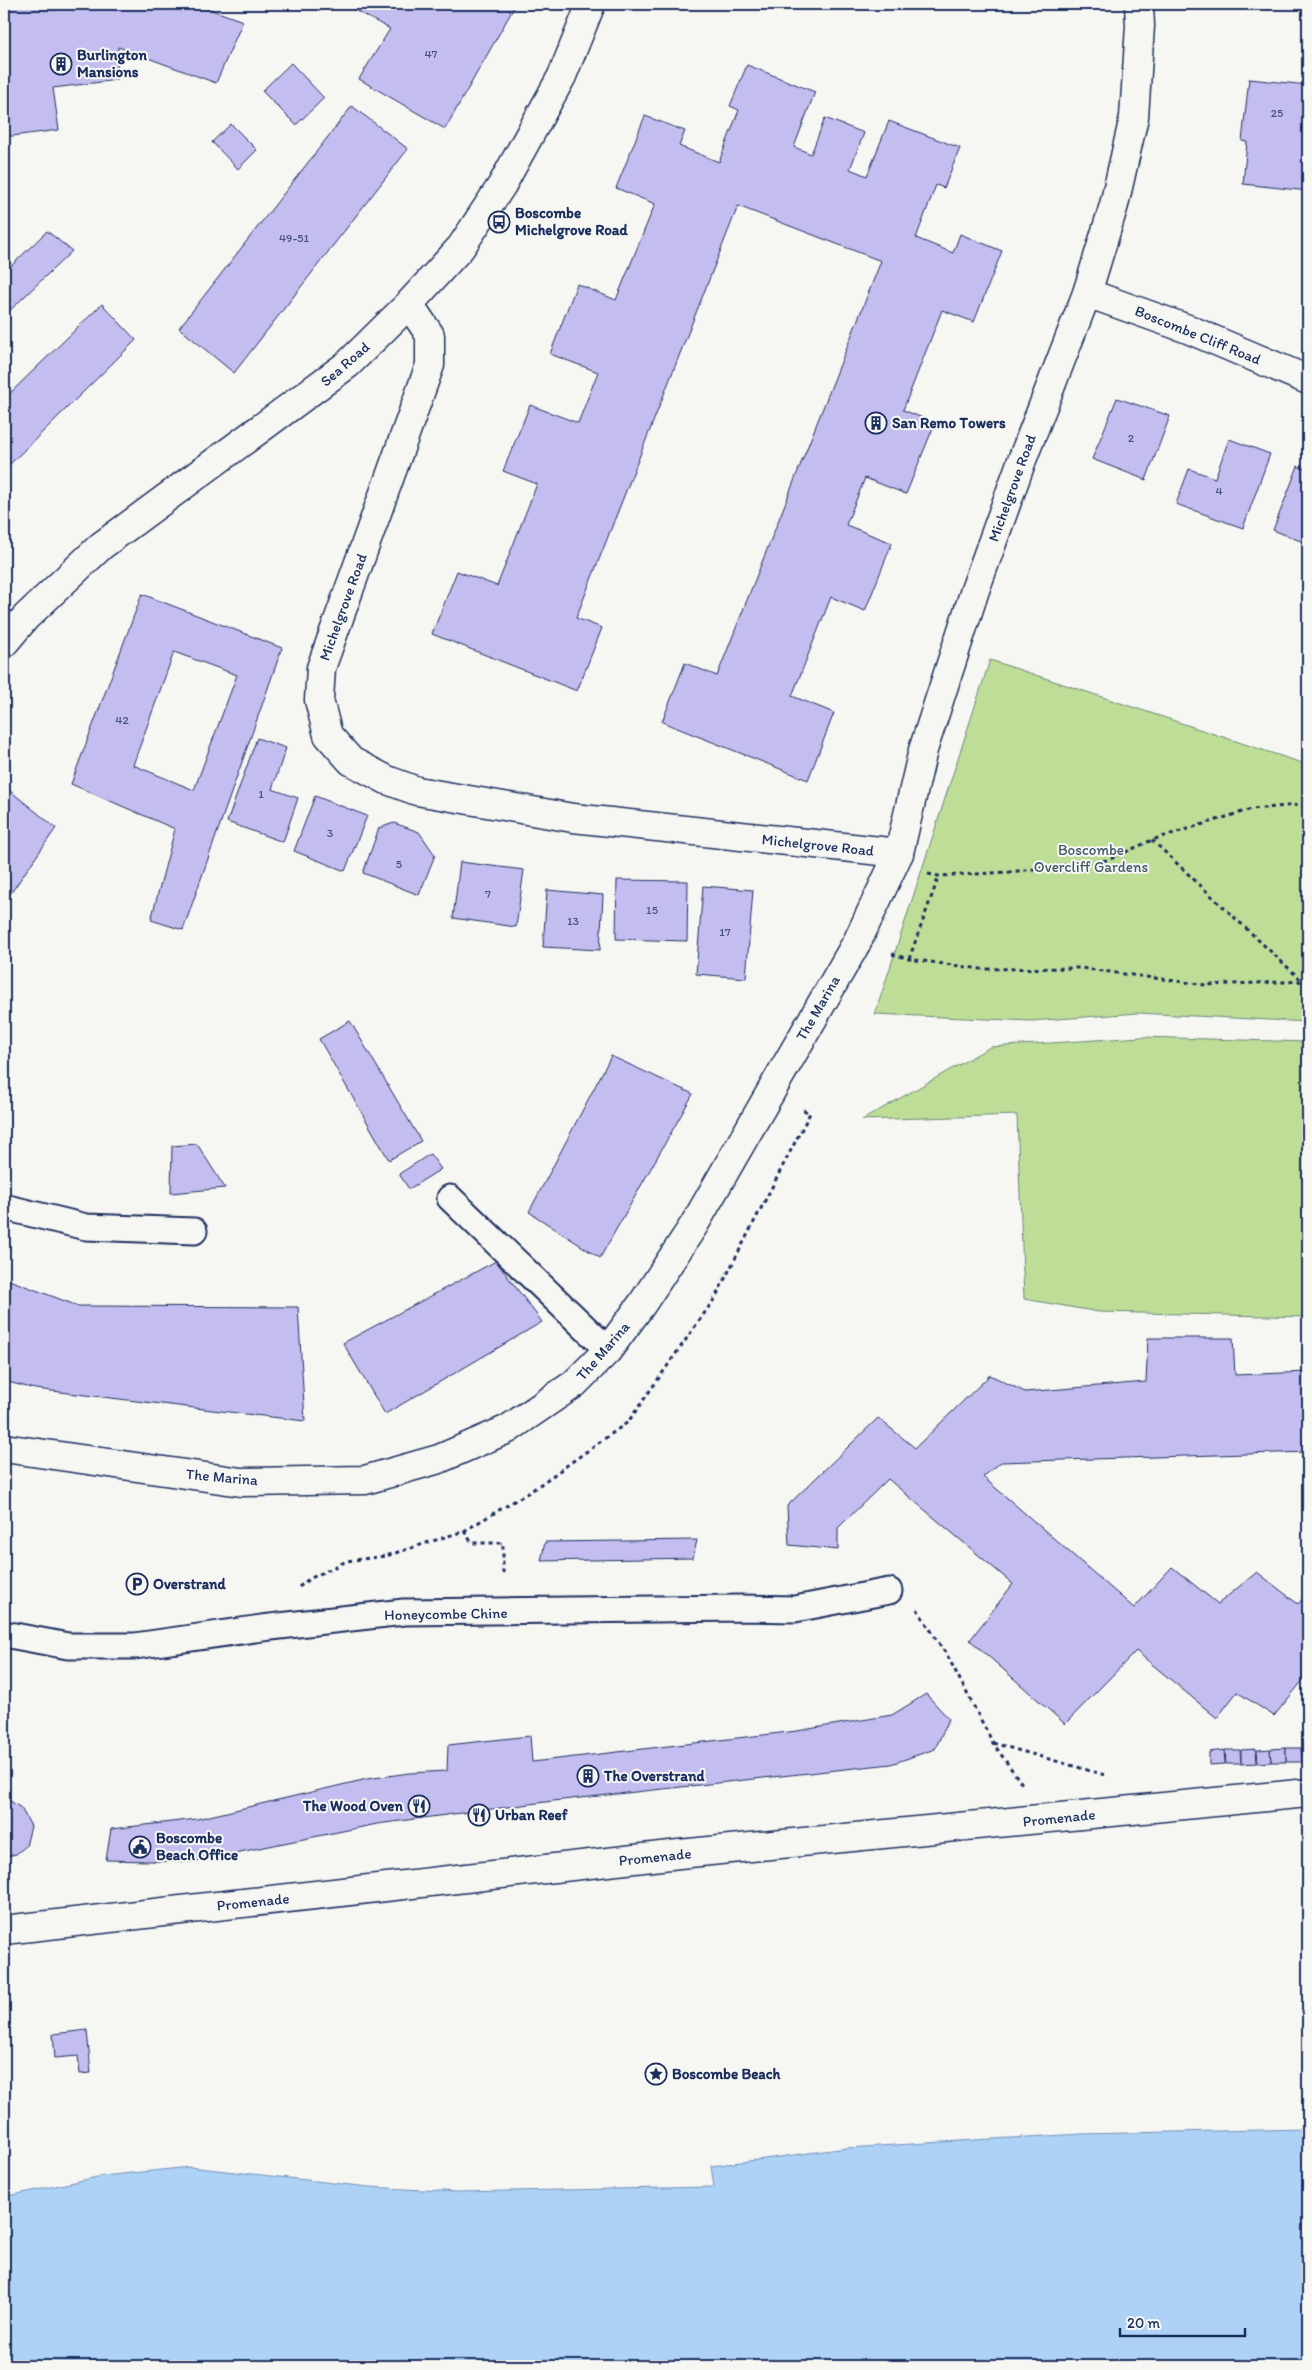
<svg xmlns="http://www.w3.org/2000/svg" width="1312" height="2370" viewBox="0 0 1312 2370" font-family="Itim,sans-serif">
<rect width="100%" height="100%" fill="#f6f6f2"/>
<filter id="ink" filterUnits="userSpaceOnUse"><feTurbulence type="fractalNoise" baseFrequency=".02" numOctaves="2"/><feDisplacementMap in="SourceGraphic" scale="10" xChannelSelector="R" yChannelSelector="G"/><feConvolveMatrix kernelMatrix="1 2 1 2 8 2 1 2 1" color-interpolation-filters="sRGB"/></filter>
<g filter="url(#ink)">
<g fill="#bede97" stroke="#6c867a">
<polygon points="990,660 1308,765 1308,1022 1138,1013 1031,1021 875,1014"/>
<polygon points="1142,1037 1308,1042 1308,1317 1099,1312 1024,1299 1017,1115 862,1120 990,1047"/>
</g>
<polygon fill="#add2f6" stroke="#7391b9" points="1308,2129 1308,2366 4,2366 4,2197 102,2176 190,2167 369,2187 459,2192 714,2187 711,2166 847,2148 975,2140 1082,2134"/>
<g fill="#c4bef0" stroke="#1b2f5e" fill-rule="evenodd">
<polygon points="4,4 195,4 243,21 216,83 118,47 117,80 53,88 59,130 4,137"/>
<polygon points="343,4 516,4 445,129 359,79 390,29"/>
<polygon points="291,63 324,98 296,125 262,91"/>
<polygon points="747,65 815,92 794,147 811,154 825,118 864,133 850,169 867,176 889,121 960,148 944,188 936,185 916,238 953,253 960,234 1002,251 974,322 942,310 903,410 935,423 906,494 865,478 846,525 892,543 865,611 831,597 792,696 834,713 808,780 662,722 685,663 717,676 881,261 738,206 576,618 602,628 577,691 432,634 457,571 497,586 537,484 503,471 530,405 578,423 598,372 550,354 577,284 616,300 655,204 616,188 645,116 685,131 679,146 719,162 739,110 730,106"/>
<polygon points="1249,79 1308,85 1308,191 1243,184 1247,142 1242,141"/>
<polygon points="352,106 408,149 234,373 179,328"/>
<polygon points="231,124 257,150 238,169 212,142"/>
<polygon points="47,231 72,251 4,316 4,273"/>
<polygon points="102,304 136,340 4,470 4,399"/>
<polygon points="1117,398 1170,416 1146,480 1092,459"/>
<polygon points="1229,439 1270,454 1243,528 1176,504 1189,469 1215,478"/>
<polygon points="1298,466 1308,470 1308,544 1273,530"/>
<path d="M142 594 282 648 183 930 151 920 175 829 71 784ZM174 652 237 675 194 790 133 765Z"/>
<polygon points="257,738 286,748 272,789 298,798 283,842 227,822"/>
<polygon points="4,786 56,828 4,903"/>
<polygon points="315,796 367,816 345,871 294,851"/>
<polygon points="394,823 419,832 435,855 419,895 363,873 379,828"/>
<polygon points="460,862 524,870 516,927 453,918"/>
<polygon points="617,880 688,881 687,941 616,939"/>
<polygon points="703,886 753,890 746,978 696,974"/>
<polygon points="547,890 603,895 600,950 543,947"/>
<polygon points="350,1021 421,1141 389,1160 319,1039"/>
<polygon points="611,1056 693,1094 600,1258 529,1212"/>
<polygon points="197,1144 225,1188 171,1193 172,1146"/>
<polygon points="430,1154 441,1169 409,1189 399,1174"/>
<polygon points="496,1261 542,1322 385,1414 343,1343"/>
<polygon points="4,1278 78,1306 298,1307 305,1421 35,1389 4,1381"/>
<polygon points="1148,1338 1233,1338 1235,1375 1308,1372 1308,1452 1001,1462 983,1477 1134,1608 1172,1567 1218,1604 1257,1572 1298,1604 1308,1593 1308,1674 1274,1716 1237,1692 1217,1718 1136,1651 1065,1724 970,1640 1013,1584 888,1479 838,1528 838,1550 789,1545 787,1506 878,1418 915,1448 990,1375 1025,1392 1146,1382"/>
<polygon points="697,1540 693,1558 541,1561 545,1542"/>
<polygon points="926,1694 949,1719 935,1749 891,1764 553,1801 377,1824 191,1862 106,1860 111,1829 197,1819 367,1779 409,1773 447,1771 448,1745 530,1736 532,1762 797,1731 892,1715"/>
<rect x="1302" y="1747" width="6" height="13"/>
<polygon points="1286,1748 1286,1762 1271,1762 1270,1749"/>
<polygon points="1286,1748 1301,1748 1302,1762 1286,1762"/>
<polygon points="1256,1749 1257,1763 1241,1764 1241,1750"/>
<polygon points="1270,1749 1271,1762 1258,1763 1257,1750"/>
<polygon points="1224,1750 1225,1764 1209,1765 1209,1752"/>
<polygon points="1225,1750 1240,1750 1241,1764 1226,1764"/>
<polygon points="4,1797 21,1808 31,1826 26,1846 16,1854 4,1857"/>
<polygon points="87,2030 91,2073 80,2074 78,2056 55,2058 53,2034"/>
</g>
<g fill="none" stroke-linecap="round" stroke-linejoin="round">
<g stroke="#1b2f5e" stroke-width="29">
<g id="service">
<polyline points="450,1198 608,1350"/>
<polyline points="4,1207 86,1227 194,1231"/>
<polyline points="4,1634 68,1646 135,1646 262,1628 404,1612 742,1608 795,1609 889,1591"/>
</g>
</g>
<g stroke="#1b2f5e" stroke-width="31">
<polyline id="pedestrian" points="4,1930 679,1854 1308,1793"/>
</g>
<g stroke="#1b2f5e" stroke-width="31">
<g id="minor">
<polyline points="409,304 430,335 430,365 321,668 319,700 328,735 351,761 387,780 417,791 573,818 899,853"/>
<polyline points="4,1448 241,1482 365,1480 439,1459 508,1429 574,1384 608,1350 642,1304 694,1225 857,942 899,853 923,750 975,590 1022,460 1087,293"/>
</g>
</g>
<g stroke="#1b2f5e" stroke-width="31">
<g id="tertiary">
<polyline points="1139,4 1140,26 1134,117 1114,205 1087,293 1188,329 1308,380"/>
<polyline points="4,643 26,617 101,546 348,364 409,304 461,247 502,185 562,76 591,4"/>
</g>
</g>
<g stroke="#1b2f5e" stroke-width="3" stroke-dasharray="4 4" stroke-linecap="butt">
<polyline points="1152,840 1300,979"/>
<polyline points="928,874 939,876 1010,872 1108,860 1152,840 1252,809 1299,805 1308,807"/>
<polyline points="892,954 909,959 981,969 1080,968 1206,985 1308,981"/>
<polyline points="909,959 939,876"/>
<polyline points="464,1531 472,1543 503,1543 503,1576"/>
<polyline points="299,1587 309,1579 347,1561 386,1556 464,1531 531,1491 628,1422 715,1298 810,1113 801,1109"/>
<polyline points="917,1609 948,1657 993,1743 1022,1784"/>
<polyline points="993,1743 1105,1775"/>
</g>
<use href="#service" stroke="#f6f6f2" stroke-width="25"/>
<use href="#pedestrian" stroke="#f6f6f2" stroke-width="28"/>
<use href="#minor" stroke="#f6f6f2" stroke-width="28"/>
<use href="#tertiary" stroke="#f6f6f2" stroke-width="28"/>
</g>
</g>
<defs>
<g id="building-ring" transform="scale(1.125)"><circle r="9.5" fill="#f6f6f2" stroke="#1b2f5e" stroke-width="1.5"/><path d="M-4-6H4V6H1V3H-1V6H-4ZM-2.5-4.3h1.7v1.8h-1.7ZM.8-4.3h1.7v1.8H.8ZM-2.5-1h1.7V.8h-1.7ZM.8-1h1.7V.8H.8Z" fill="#1b2f5e"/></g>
<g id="bus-ring" transform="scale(1.125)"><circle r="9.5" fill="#f6f6f2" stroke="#1b2f5e" stroke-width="1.5"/><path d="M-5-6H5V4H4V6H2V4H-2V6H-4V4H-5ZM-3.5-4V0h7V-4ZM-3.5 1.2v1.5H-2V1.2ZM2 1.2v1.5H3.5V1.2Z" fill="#1b2f5e"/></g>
<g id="parking-ring" transform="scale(1.125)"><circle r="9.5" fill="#f6f6f2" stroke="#1b2f5e" stroke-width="1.5"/><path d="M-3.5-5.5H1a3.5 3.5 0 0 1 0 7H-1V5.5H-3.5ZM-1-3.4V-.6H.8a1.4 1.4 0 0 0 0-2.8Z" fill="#1b2f5e"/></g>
<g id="restaurant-ring" transform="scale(1.125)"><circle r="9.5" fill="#f6f6f2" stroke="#1b2f5e" stroke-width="1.5"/><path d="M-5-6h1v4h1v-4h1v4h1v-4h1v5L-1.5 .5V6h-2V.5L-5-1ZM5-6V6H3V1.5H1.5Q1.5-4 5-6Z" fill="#1b2f5e"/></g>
<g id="civic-ring" transform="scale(1.125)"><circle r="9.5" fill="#f6f6f2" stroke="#1b2f5e" stroke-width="1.5"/><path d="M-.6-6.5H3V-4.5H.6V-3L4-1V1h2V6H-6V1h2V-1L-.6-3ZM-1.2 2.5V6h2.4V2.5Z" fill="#1b2f5e"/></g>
<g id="sight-ring" transform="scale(1.125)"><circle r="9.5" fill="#f6f6f2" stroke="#1b2f5e" stroke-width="1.5"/><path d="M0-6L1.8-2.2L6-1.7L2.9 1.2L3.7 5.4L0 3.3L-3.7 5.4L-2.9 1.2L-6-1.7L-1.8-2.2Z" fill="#1b2f5e"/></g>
</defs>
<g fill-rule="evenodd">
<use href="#building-ring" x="61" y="64"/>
<use href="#bus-ring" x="499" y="222"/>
<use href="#building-ring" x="876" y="423"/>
<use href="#parking-ring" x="137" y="1584"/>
<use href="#building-ring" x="588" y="1776"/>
<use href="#restaurant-ring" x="419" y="1806"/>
<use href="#restaurant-ring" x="479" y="1815"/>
<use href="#civic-ring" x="140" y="1847"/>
<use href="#sight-ring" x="656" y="2074"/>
</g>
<g text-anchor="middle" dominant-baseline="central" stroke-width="4" stroke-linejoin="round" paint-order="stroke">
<g font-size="12" fill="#455382">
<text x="431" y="54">47</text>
<text x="1277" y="113">25</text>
<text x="294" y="238">49-51</text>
<text x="1131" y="438">2</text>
<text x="1219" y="491">4</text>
<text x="122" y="720">42</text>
<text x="261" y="794">1</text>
<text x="330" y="833">3</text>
<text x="399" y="864">5</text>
<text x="488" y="894">7</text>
<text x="652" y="910">15</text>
<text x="573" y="921">13</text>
<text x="725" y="932">17</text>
</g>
<g font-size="15" font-weight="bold" fill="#1b2f5e" stroke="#f6f6f2" text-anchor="start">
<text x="77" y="55">Burlington<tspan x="77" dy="17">Mansions</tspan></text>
<text x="515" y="213">Boscombe<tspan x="515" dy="17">Michelgrove Road</tspan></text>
<text x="892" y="423">San Remo Towers</text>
<text x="153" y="1584">Overstrand</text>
<text x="604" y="1776">The Overstrand</text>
<text x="403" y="1806" text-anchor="end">The Wood Oven</text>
<text x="495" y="1815">Urban Reef</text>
<text x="156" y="1838">Boscombe<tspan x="156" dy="17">Beach Office</tspan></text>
<text x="672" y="2074">Boscombe Beach</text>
</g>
<g font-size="15" fill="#1b2f5e" stroke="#f6f6f2">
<text transform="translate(1198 335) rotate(22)">Boscombe Cliff Road</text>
<text transform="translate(345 364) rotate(-41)">Sea Road</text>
<text transform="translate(1012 488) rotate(-70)">Michelgrove Road</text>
<text transform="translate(343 607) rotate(-70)">Michelgrove Road</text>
<text transform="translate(818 845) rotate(6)">Michelgrove Road</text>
<text transform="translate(818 1008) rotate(-60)">The Marina</text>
<text transform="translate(603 1351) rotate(-49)">The Marina</text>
<text transform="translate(222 1477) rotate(5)">The Marina</text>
<text transform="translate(446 1614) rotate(-1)">Honeycombe Chine</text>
<text transform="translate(1059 1818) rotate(-6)">Promenade</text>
<text transform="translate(655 1857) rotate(-6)">Promenade</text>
<text transform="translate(253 1902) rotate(-6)">Promenade</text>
</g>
<g font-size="15" fill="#445b6c" stroke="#f6f6f2">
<text x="1091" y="850">Boscombe<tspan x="1091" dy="17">Overcliff Gardens</tspan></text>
</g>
</g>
<rect width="1312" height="2370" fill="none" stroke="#f6f6f2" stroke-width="20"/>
<rect x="10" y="10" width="1292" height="2350" fill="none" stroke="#1b2f5e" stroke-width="2" filter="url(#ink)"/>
<path d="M1120 2328v8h125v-8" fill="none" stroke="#1b2f5e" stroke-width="2.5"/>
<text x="1127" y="2328" font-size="15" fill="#1b2f5e" stroke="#f6f6f2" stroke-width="4" paint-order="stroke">20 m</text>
</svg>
